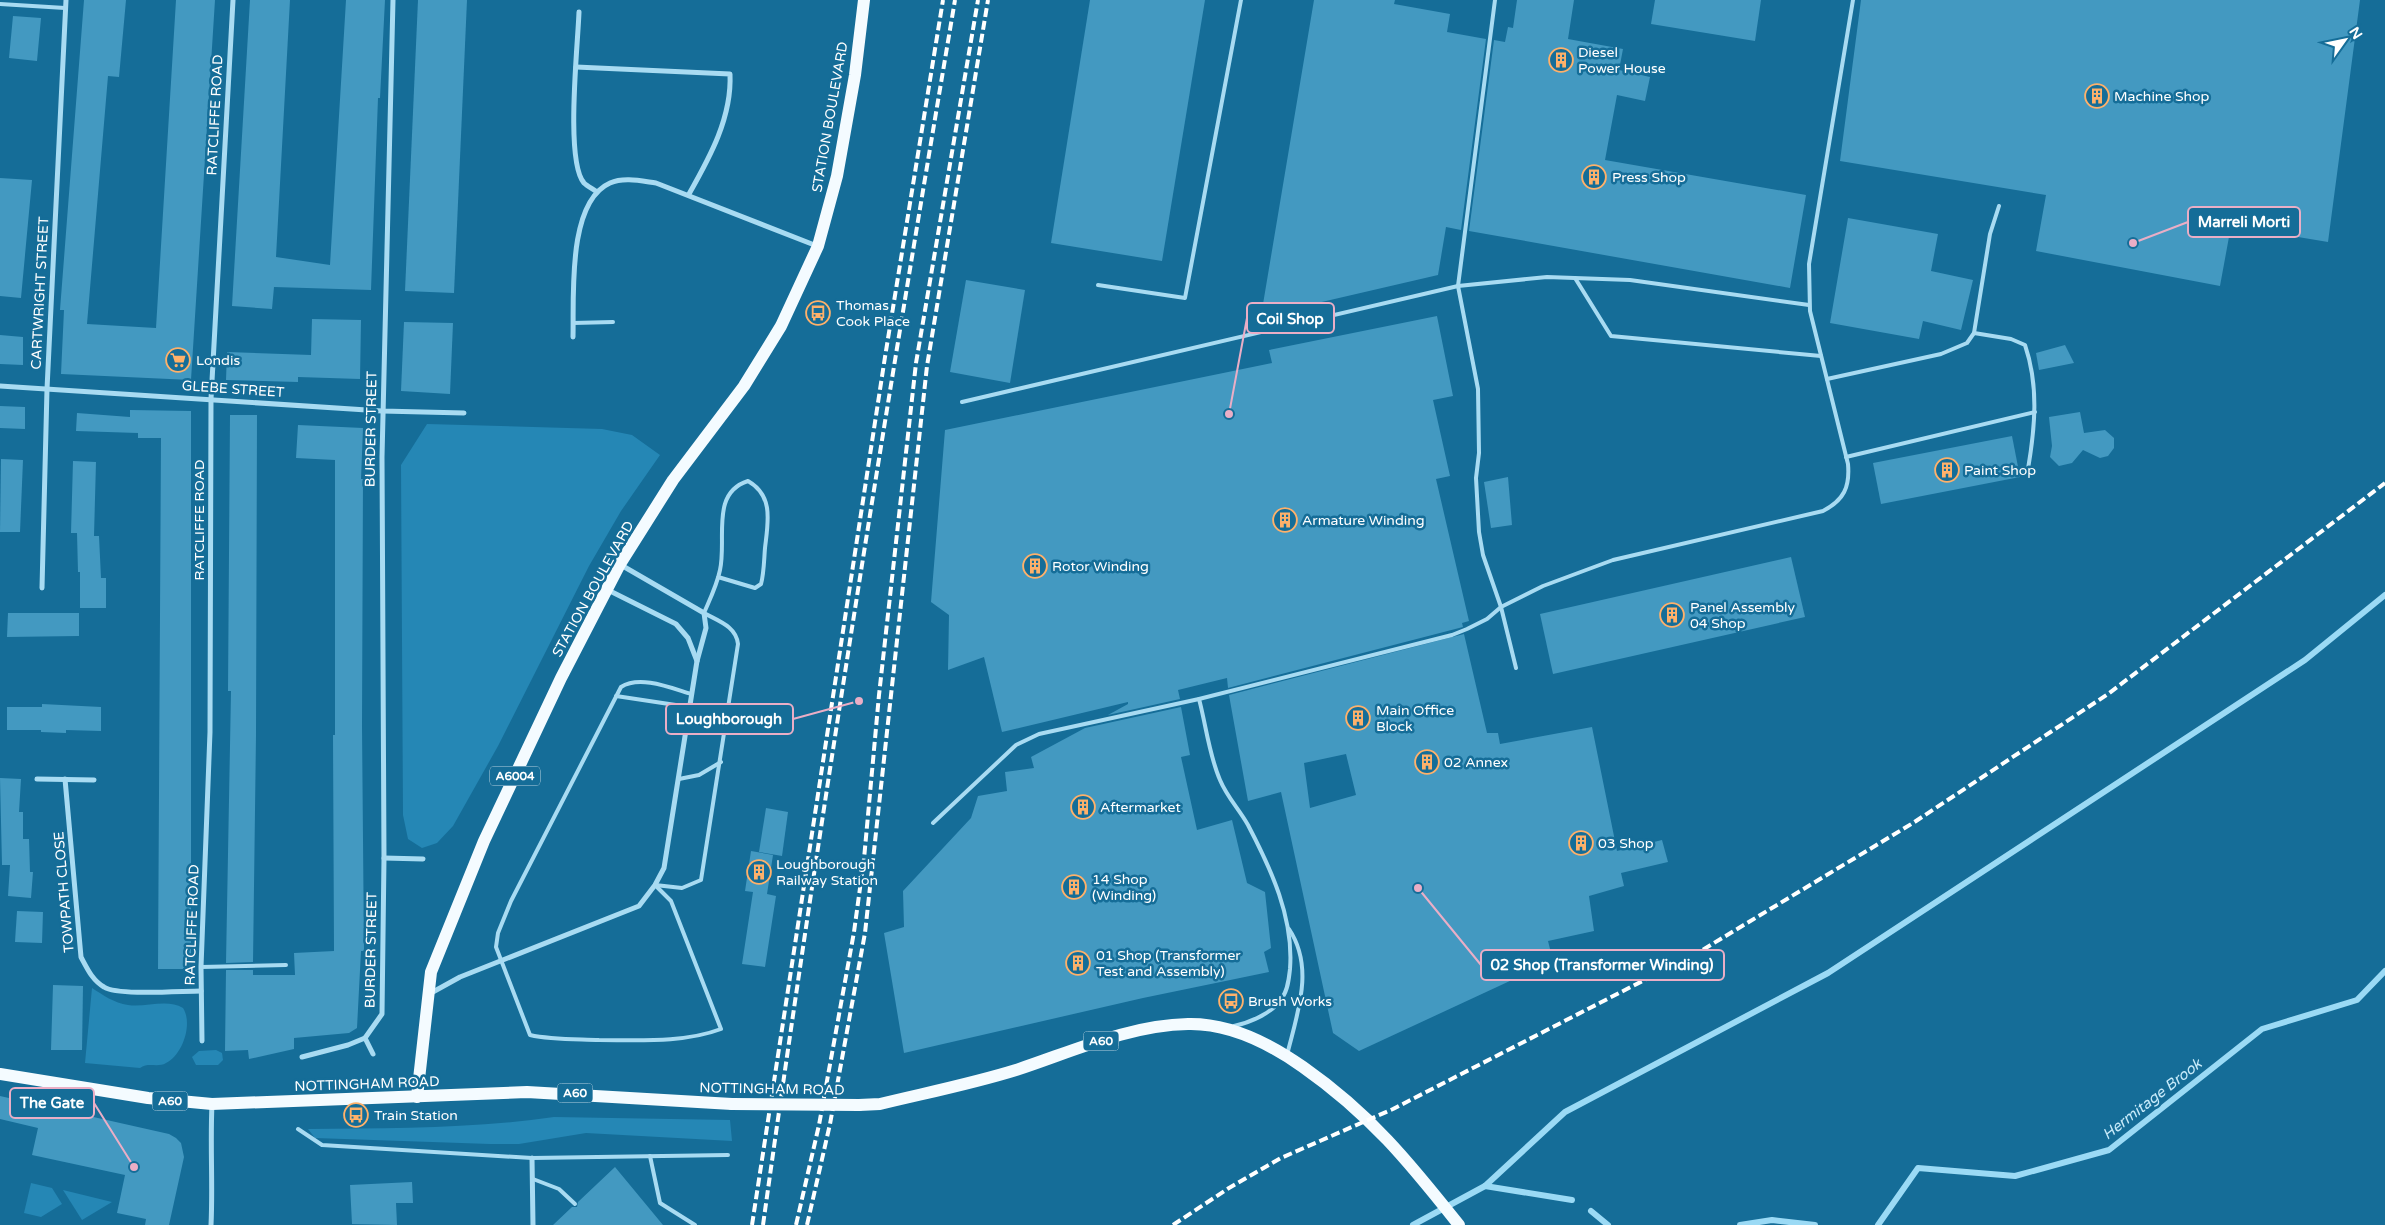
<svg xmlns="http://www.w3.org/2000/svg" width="2385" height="1225" viewBox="0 0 2385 1225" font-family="'Varela Round',sans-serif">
<rect width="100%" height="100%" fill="#156d98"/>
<g fill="#2587b5">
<polygon points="427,424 602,429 632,435 660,455 621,511 589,566 498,746 453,826 437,843 422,848 408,839 403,815 401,465"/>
<path d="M92 988C103 995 114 1003 128 1005 145 1008 167 998 183 1008 193 1023 183 1055 166 1063 158 1068 148 1062 140 1068L85 1063Z"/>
<polygon points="199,1051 216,1050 222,1053 223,1060 218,1065 196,1065 192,1057"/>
<path d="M554 1117 730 1120 732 1141 586 1133 519 1144H490L315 1138 308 1129C391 1128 473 1129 554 1117Z"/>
<polygon points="31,1183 52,1188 62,1204 41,1217 24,1213"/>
<polygon points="63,1190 112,1202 82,1220"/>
</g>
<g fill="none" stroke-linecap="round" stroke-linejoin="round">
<g stroke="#9bdaf5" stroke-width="6">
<polyline points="1485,1186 1565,1112 1828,973 2305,660 2385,595"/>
<polyline points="1591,1211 1608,1225"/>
<polyline points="1413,1225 1485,1186 1572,1200"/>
<polyline points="1740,1225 1772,1220 1815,1225"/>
<polyline points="1878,1225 1918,1168 2015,1176 2109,1150 2262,1029 2357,1000 2385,971"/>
</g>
</g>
<g fill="#4399c1" fill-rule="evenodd">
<polygon points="84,0 126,0 119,77 108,76 87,324 156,328 176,0 215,0 191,380 61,374 64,310 60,310"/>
<polygon points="250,0 290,0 276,257 330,265 346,0 385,0 380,98 378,98 371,290 274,287 272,309 232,306"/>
<polygon points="418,0 467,0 454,293 405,291"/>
<polygon points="1090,0 1205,0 1162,261 1051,243"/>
<polygon points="1314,0 1395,0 1394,4 1450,14 1447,32 1486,39 1461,230 1446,227 1438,275 1261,316"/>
<polygon points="1517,0 1574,0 1568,39 1623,49 1619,70 1650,77 1645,101 1617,95 1605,160 1806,195 1790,288 1469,231 1494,40 1505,42 1508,27 1513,28"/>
<polygon points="1655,0 1761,0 1755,41 1651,24"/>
<polygon points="1861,0 2360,0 2328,242 2231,226 2220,286 2036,251 2046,195 1840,161"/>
<polygon points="13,16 41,18 37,61 9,58"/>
<polygon points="0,178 32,180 21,298 0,296"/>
<polygon points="1848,218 1938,234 1931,271 1973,280 1961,330 1923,321 1919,339 1830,323"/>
<polygon points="966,280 1025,290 1010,383 950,372"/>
<polygon points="1437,316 1453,396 1433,400 1450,476 1436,479 1469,621 1462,623 1463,627 1228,688 1227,678 1178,690 1180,699 1108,715 1128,704 1128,702 1002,732 984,657 948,670 949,615 931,602 945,430 1272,363 1269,350"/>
<polygon points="312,319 361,320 360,379 298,377 298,382 226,380 227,352 311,355"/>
<polygon points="404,322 453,323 450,394 401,391"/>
<polygon points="0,335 23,337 23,365 0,364"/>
<polygon points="2065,345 2074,363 2039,370 2036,353"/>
<polygon points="0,406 25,407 25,429 0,428"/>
<polygon points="130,410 191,411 191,969 158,969 161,438 138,438 138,433 76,431 77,413 130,417"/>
<polygon points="2080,412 2084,433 2105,430 2114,438 2114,448 2108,456 2100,458 2083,450 2072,463 2059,466 2050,457 2052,446 2049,417"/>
<polygon points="230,415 257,415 256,735 253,962 226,963 231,691 228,691"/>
<polygon points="298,425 363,428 361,479 363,479 362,726 364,951 361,951 357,1028 349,1033 294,1038 294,1049 249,1059 248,1050 225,1051 226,970 253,970 253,975 295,975 294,953 334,951 333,735 335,735 335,460 296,458"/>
<polygon points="2012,436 2020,477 1881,504 1873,463"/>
<polygon points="1,459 23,460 20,532 0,532"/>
<polygon points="73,461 96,462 94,536 99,536 101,578 106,578 106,608 80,608 80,572 78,572 77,533 71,533"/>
<polygon points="1508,477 1512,525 1491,528 1484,482"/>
<polygon points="1791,557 1805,617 1553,674 1540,614"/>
<polygon points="8,613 79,613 79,636 7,637"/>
<path d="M1464 634 1487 733H1498L1500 744 1592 727 1617 851 1662 840 1668 862 1621 873 1624 886 1589 896 1594 931 1548 941 1553 961 1359 1051 1333 1033 1281 792 1248 801 1229 695ZM1346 754 1356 795 1310 808 1304 763Z"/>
<polygon points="42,704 101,707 101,731 66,730 66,733 41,732 41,730 7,730 7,707 42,707"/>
<polygon points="1181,707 1190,755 1181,757 1197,830 1232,820 1247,883 1265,892 1271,948 1264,952 1269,972 1143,998 904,1053 884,933 904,927 903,891 971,818 978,796 1007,791 1005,772 1034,768 1031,757 1085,728"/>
<polygon points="0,778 21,779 19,812 23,812 23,839 29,839 30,872 33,872 31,898 8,896 10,865 2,865"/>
<polygon points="766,808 788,812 782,856 759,852"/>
<polygon points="751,851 773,855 767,894 776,896 765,967 742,964 753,892 745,891"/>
<polygon points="17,911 43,912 42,943 15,942"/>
<polygon points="53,985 83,986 82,1050 51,1050"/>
<polygon points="0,1096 169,1134 176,1138 181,1143 184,1157 169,1225 145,1225 146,1219 117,1213 125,1175 32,1155 38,1128 0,1119"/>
<polygon points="615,1167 663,1225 553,1225 572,1207 577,1207 578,1202"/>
<polygon points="412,1182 413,1203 396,1203 397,1225 352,1224 350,1185"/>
</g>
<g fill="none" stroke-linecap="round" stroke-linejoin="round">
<g stroke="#a8dbf2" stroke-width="4">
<polyline points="1495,0 1458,286 1478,389 1479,453 1476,478 1479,532 1483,555 1501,607 1516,668"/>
<polyline points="0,4 65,8"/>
<polyline points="1575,278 1611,336 1821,356"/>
<polyline points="1098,285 1185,298 1241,0"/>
<polyline points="573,323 613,322"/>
<path d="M1974 333 2011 339 2025 345C2039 386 2035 428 2028 469"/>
<polyline points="1827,379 1941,354 1967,343 1974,333 1990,234 1999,206"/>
<polyline points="962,402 1458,286 1547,277 1630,280 1809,305"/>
<polyline points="1846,457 2035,412"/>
<polyline points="616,696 689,707"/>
<path d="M1199 699C1206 725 1209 755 1220 780 1227 797 1239 809 1248 825 1271 869 1294 918 1290 969 1289 978 1288 990 1282 998 1273 1013 1251 1022 1234 1026"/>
<polyline points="679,779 699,775 721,762"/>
<path d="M933 823 1016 745 1039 734 1199 699 1452 635 1467 629 1487 619 1501 607 1543 586 1613 560 1823 511C1844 500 1850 487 1848 464L1810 311 1809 264 1853 0"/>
<path d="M655 885 671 901 721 1029C684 1043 639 1040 599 1040 577 1039 552 1040 530 1035L496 947 498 933 511 901 621 687C640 675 671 688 691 694"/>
<path d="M655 885 682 888 701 880 738 644C736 626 718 621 704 613 710 599 717 585 720 570 727 539 710 493 748 481 774 496 768 522 765 548 764 560 764 573 761 584L755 588 718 577"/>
<polyline points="201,967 286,965"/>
<path d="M1287 1055C1297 1014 1315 968 1289 929"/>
<polyline points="298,1129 322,1145 532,1158 728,1155"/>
<polyline points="650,1156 660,1203 695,1225"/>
<polyline points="533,1179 559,1189 575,1204"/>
</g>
<g stroke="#a8dbf2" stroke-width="5">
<path d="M579 12C578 44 565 161 584 183 587 186 593 189 597 192"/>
<path d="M576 67 730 74C732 117 710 157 689 194"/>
<path d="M573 337C574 297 567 202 610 183 624 177 641 181 656 183L817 246"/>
<polyline points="0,386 382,411 464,413"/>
<polyline points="42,588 47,389 66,0"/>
<polyline points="608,590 676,624 688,638 697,661"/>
<polyline points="37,779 94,780"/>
<path d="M65 779 81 957C87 968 92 980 104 987 118 996 181 991 201 991"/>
<polyline points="384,858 423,859"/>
<polyline points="431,993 460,977 639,906 655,885 664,868 697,661 706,628 704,613 621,565"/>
<polyline points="365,1038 373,1054"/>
<polyline points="202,1041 201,967 210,732 211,399 233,0"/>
<polyline points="302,1057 348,1045 365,1038 382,1014 384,858 382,457 393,0"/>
<polyline points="532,1158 533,1225"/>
<path d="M211 1225C213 1185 210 1145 212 1104"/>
</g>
<g stroke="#f4fbff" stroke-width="12">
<polyline points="0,1074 148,1098 212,1104 527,1092 732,1104"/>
<polyline points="417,1097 431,972 484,841 561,678 620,564 673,480 744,386 781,326 818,246 837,176 855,75 864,0"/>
<path d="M859 1105 880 1104C925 1093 971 1084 1016 1070 1071 1052 1129 1025 1188 1024 1230 1023 1269 1043 1303 1067 1370 1114 1409 1162 1459 1225"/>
</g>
<g stroke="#fff" stroke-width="4" stroke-dasharray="9 4" stroke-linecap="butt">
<polyline points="752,1225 885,357 943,0"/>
<path d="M763 1225C820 816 886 408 955 0"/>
<polyline points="796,1225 819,1125 854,932 864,859 879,695 916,363 978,0"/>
<polyline points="807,1225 830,1124 865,933 927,366 988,0"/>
<polyline points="1173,1225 1229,1188 1281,1158 1393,1109 1699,952 1913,823 2108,694 2385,483"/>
</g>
<polyline stroke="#f4fbff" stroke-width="12" points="732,1104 859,1105"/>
</g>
<defs>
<g id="building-ring" transform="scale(1.25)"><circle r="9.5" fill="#156d98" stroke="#ffb16a" stroke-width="1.5"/><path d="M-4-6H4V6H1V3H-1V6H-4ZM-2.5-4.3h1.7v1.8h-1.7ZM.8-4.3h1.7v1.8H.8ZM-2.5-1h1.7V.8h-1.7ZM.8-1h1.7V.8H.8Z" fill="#ffb16a"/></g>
<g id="bus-ring" transform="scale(1.25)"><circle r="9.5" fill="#156d98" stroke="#ffb16a" stroke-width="1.5"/><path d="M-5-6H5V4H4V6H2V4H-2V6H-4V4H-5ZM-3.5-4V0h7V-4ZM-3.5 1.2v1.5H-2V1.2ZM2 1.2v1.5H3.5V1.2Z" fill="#ffb16a"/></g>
<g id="supermarket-ring" transform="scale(1.25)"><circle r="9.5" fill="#156d98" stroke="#ffb16a" stroke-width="1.5"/><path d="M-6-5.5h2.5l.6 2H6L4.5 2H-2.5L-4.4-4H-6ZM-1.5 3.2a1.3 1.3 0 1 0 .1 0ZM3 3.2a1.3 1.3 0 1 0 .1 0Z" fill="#ffb16a"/></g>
</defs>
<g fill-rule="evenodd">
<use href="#building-ring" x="1561" y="60"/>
<use href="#building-ring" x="2097" y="96"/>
<use href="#building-ring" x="1594" y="177"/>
<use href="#bus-ring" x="818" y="313"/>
<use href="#supermarket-ring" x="178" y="360"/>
<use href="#building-ring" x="1947" y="470"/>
<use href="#building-ring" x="1285" y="520"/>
<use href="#building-ring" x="1035" y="566"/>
<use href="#building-ring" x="1672" y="615"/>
<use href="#building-ring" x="1358" y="718"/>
<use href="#building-ring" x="1427" y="762"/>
<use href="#building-ring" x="1083" y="807"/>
<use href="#building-ring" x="1581" y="843"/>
<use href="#building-ring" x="759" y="872"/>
<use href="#building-ring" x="1074" y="887"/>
<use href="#building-ring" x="1078" y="963"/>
<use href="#bus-ring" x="1231" y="1001"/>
<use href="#bus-ring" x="356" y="1115"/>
</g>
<g text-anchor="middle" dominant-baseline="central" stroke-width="5" stroke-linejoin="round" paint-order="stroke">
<g fill="#156d98" stroke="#b9d3e0" stroke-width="1">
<rect x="490" y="766.5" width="50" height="19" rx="4"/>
<rect x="1083.5" y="1031.5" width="35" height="19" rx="4"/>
<rect x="557.5" y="1083.5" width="35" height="19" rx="4"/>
<rect x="152.5" y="1091.5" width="35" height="19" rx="4"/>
</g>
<g font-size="12" font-weight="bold" fill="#fff">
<text x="515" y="776">A6004</text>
<text x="1101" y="1041">A60</text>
<text x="575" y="1093">A60</text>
<text x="170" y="1101">A60</text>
</g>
<g font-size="14" fill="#fff" stroke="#156d98" text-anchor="start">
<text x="1578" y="52">Diesel<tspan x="1578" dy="16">Power House</tspan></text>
<text x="2114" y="96">Machine Shop</text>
<text x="1612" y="177">Press Shop</text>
<text x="836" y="305">Thomas<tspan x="836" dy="16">Cook Place</tspan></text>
<text x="196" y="360">Londis</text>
<text x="1964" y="470">Paint Shop</text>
<text x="1302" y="520">Armature Winding</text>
<text x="1052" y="566">Rotor Winding</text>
<text x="1690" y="607">Panel Assembly<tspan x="1690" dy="16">04 Shop</tspan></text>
<text x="1376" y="710">Main Office<tspan x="1376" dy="16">Block</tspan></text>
<text x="1444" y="762">02 Annex</text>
<text x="1100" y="807">Aftermarket</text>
<text x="1598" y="843">03 Shop</text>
<text x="776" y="864">Loughborough<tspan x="776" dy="16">Railway Station</tspan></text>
<text x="1092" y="879">14 Shop<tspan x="1092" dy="16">(Winding)</tspan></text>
<text x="1096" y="955">01 Shop (Transformer<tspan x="1096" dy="16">Test and Assembly)</tspan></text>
<text x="1248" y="1001">Brush Works</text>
<text x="374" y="1115">Train Station</text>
</g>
<g font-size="14" fill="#fff" stroke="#156d98">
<text transform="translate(215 115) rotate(-87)">RATCLIFFE ROAD</text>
<text transform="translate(830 117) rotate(-80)">STATION BOULEVARD</text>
<text transform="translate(40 293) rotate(-87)">CARTWRIGHT STREET</text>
<text transform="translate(233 389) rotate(4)">GLEBE STREET</text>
<text transform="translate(371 429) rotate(-89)">BURDER STREET</text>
<text transform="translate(199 520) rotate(-90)">RATCLIFFE ROAD</text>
<text transform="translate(593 589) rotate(-61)">STATION BOULEVARD</text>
<text transform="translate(64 892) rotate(-95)">TOWPATH CLOSE</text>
<text transform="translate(192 925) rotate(-88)">RATCLIFFE ROAD</text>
<text transform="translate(371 950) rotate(-89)">BURDER STREET</text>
<text transform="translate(367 1084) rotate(-2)">NOTTINGHAM ROAD</text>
<text transform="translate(772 1089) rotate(1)">NOTTINGHAM ROAD</text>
</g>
<g font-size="15" font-style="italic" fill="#c8ebfa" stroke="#156d98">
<text transform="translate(2152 1099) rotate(-38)">Hermitage Brook</text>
</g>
</g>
<path fill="none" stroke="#eaaec6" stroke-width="2" d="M2133 243L2188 222M1229 414L1247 318M859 701L793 719M1418 888L1481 965M134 1167L94 1103"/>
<g fill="#eaaec6" stroke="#156d98" stroke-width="2">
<circle cx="2133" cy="243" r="5"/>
<circle cx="1229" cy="414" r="5"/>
<circle cx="859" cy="701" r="5"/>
<circle cx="1418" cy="888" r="5"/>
<circle cx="134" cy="1167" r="5"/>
</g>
<g fill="#156d98" stroke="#eaaec6" stroke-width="2">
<rect x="2188" y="207" width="112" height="30" rx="5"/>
<rect x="1247" y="303" width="87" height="30" rx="5"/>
<rect x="666" y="704" width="127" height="30" rx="5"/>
<rect x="1481" y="950" width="243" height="30" rx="5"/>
<rect x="10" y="1088" width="84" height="30" rx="5"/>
</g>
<g font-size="15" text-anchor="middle" font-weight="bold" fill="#fff">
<text x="2244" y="227">Marreli Morti</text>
<text x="1290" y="324">Coil Shop</text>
<text x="729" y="724">Loughborough</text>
<text x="1602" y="970">02 Shop (Transformer Winding)</text>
<text x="52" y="1108">The Gate</text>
</g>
<g transform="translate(2345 40) rotate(57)" stroke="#156d98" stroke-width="4" paint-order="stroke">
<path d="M0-4L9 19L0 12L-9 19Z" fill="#ffffff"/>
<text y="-8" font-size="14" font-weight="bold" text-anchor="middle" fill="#ffffff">N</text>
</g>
</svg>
